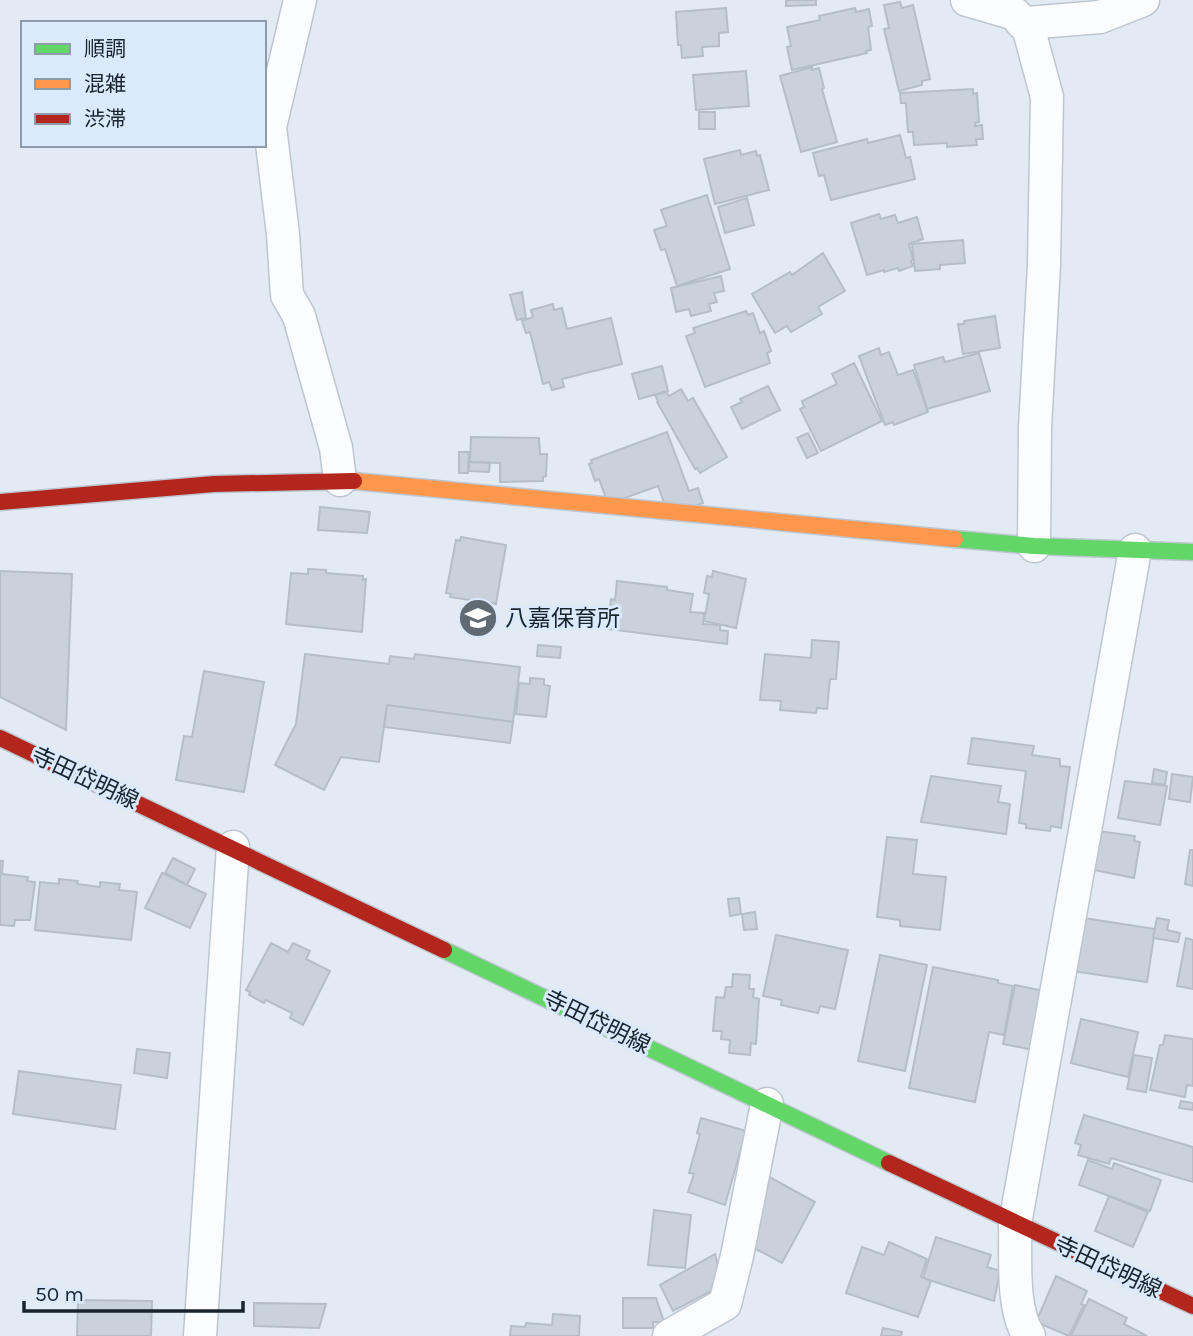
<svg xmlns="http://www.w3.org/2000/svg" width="1193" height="1336" viewBox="0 0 1193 1336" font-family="Karla,'Noto Sans JP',sans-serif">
<rect width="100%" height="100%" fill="#e2ebf4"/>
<g fill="#c9d2db" stroke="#b5bec7" stroke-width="2">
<polygon points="786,0 816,0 816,5 786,6"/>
<polygon points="900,2 902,8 913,5 930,79 922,81 922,85 899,91 884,29 889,28 884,5"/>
<polygon points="726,8 728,32 719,33 719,46 702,47 703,56 682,58 681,45 678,45 676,12"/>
<polygon points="855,8 856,12 869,9 872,26 868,27 871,50 866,51 867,53 792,70 787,47 791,46 787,27 820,20 819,16"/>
<polygon points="812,67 812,70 819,68 824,88 822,89 837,142 801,152 780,76"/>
<polygon points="746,71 749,106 696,110 693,75"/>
<polygon points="973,89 973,94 977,93 979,122 975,123 975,126 982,125 983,139 976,139 977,145 947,147 947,143 914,145 913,132 908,132 906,103 901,103 900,93"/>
<rect x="699" y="112" width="16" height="17"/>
<polygon points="900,135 906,158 910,157 915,179 831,200 824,175 819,176 813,153 867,139 868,143"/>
<polygon points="740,150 741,155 756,151 757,156 760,155 769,190 715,204 704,159"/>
<polygon points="707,195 730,269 677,286 665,249 661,250 654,230 667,226 661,210"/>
<polygon points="747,198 754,225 725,233 718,207"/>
<polygon points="879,214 881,219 895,215 898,223 917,217 923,239 909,244 913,260 911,261 913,266 899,271 898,268 884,272 884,270 867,275 851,223"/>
<polygon points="963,240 965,263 940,265 940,269 915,271 912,244"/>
<polygon points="823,253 845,291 818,307 822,314 791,332 787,326 775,333 752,294 790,272 792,275"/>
<polygon points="721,276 724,291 714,293 717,302 709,304 711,311 691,316 689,309 676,312 671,288"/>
<polygon points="522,292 526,318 517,320 510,295"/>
<polygon points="553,304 554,310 562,308 567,329 611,318 622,364 562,379 564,387 552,390 549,382 543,384 530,332 526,333 522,321 533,317 531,310"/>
<polygon points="746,311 748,315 753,313 760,333 764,331 771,351 767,353 770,363 705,387 686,336 695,333 693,328"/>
<polygon points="995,316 1000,348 963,354 958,324 964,324 964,321"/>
<polygon points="879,348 881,355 889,352 898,375 913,370 928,412 894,425 893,422 885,425 859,356"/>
<polygon points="979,353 990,391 927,409 914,365 943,357 945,362"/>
<polygon points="854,363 882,421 821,451 800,409 804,407 802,401 837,384 832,374"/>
<polygon points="662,366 668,391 639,399 632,374"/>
<polygon points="768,386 780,410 742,429 731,407 742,402 740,399"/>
<polygon points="681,389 688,401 693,398 727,457 700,473 697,468 695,469 657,402 658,401 655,395 666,392 669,396"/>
<polygon points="667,432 689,491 698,488 703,503 669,516 658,486 608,504 599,479 595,481 589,464 592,463 591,460"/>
<polygon points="808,433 818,453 807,458 797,438"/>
<polygon points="471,437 539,438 540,454 547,454 546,476 543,477 543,481 500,482 500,463 470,462"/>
<polygon points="459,452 469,452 468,473 459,473"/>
<polygon points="469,462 490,463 489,472 469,471"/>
<polygon points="320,507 370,512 367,533 318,530"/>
<polygon points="461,537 506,545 496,604 450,597 451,594 446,593 456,540 460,541"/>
<polygon points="308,569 326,570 326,573 363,576 363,580 366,579 362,632 286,624 291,573 308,574"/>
<polygon points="0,571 72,574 66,730 0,697"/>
<polygon points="713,571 746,579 736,628 704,621 709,594 704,593 707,576 712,577"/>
<polygon points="617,581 667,587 667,590 693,594 690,612 704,613 703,624 720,625 720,630 728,631 727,644 607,629 611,599 615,600"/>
<polygon points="812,640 839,642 836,679 830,679 827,709 817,708 816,713 780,710 781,701 760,700 765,654 811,658"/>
<polygon points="538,645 561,647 560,658 537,656"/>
<polygon points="305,654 389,664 390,656 414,659 415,654 520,667 513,722 387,705 379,762 341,757 324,790 275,765 296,724"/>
<polygon points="204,671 264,682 244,792 176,780 184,736 192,737"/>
<polygon points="530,678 544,679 544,685 550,686 546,717 516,714 519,683 530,684"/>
<polygon points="387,705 513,722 510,743 384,727"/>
<polygon points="972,738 1034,746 1032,755 1060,759 1060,766 1070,767 1061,828 1051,826 1050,831 1026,828 1026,824 1019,823 1026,771 968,764"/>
<polygon points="1154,769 1167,772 1165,785 1152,783"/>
<polygon points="1172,774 1193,777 1190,802 1169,799"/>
<polygon points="931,776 1001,786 998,802 1010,804 1006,834 921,822"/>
<polygon points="1125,781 1167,786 1160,825 1118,818"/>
<polygon points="1098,831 1135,836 1134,841 1140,842 1134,878 1084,868"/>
<polygon points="887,837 917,840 913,874 946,877 940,930 900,926 900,920 877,917"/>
<polygon points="1190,850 1193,850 1193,886 1185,884"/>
<polygon points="173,858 195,869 187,885 165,873"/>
<polygon points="0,861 3,861 2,874 28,877 27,881 35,882 30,920 15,920 14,926 0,925"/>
<polygon points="162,873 206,894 190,928 145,908"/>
<polygon points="59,879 78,881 77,884 100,887 100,882 120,884 119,890 137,892 131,940 35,930 40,882 59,884"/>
<polygon points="739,898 741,914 730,916 728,899"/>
<polygon points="755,912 757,929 744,930 742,914"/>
<polygon points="1084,918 1155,929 1147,982 1072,971"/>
<polygon points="1157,918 1169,920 1167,930 1180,933 1178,942 1153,938"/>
<polygon points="776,935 848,950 835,1009 820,1006 818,1013 781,1005 782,1000 763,996"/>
<polygon points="1186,938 1193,940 1193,989 1177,986"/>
<polygon points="271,943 288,952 293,943 310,951 306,959 330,971 303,1025 290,1018 292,1013 266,1000 264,1003 249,995 250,992 246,990"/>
<polygon points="880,955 927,965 905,1071 858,1061"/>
<polygon points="933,967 998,980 998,983 1013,986 1004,1035 989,1032 975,1102 909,1088"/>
<polygon points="733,974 750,975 749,989 754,989 753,997 759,999 756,1044 751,1043 750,1055 729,1053 730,1040 721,1039 722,1031 713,1031 716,997 724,998 726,987 732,987"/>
<polygon points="1015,985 1045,991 1033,1050 1003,1044"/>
<polygon points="1081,1019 1138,1032 1128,1077 1071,1063"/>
<polygon points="1165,1035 1193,1039 1193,1086 1187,1085 1185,1097 1150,1090 1160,1045 1163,1045"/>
<polygon points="137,1049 170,1053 167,1078 134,1073"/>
<polygon points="1134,1055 1152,1058 1146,1092 1127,1089"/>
<polygon points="19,1071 121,1085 115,1129 13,1114"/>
<polygon points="1181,1101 1193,1103 1193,1110 1179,1108"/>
<polygon points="1084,1115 1193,1147 1193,1182 1111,1158 1109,1164 1078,1155 1081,1145 1075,1143"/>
<polygon points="701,1118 746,1131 725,1205 688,1192 694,1174 689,1173 700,1134 697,1133"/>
<polygon points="1088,1160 1112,1169 1114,1163 1161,1180 1150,1211 1079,1185"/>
<polygon points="762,1173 815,1202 782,1263 756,1249 752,1256"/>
<polygon points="1109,1196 1148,1212 1133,1247 1095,1231"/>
<polygon points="654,1210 691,1215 685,1268 648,1265"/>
<polygon points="936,1237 991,1255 987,1267 1000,1271 994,1301 923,1278"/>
<polygon points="889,1242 927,1259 921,1277 931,1281 918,1317 846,1293 862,1247 884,1255"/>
<polygon points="715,1254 723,1285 673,1311 660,1285"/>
<polygon points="1056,1276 1087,1291 1081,1304 1084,1305 1069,1336 1036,1322"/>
<polygon points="623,1298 656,1298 664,1322 653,1322 653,1328 623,1328"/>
<polygon points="1089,1299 1127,1318 1124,1324 1147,1336 1071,1336"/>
<polygon points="78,1300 152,1301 151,1336 77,1336"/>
<polygon points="254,1303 326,1304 319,1328 254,1326"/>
<polygon points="553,1314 580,1316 579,1336 510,1336 511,1326 525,1327 526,1323 552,1325"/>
<polygon points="883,1328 902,1332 901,1336 881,1336"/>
</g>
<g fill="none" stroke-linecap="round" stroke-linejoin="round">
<g stroke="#bdc6d0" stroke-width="35">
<g id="street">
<polyline points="300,0 270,127 283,234 287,295 299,316 336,448 340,480"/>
<polyline points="967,0 1015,14 1022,23 1027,23 1100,17 1143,0"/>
<polyline points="1027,23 1047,97 1044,265 1035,427 1034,546"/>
<polyline points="200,1336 233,847"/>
<polyline points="669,1336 725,1304 737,1256 767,1104"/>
<path d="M1029 1336C1011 1309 1016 1256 1015 1224L1135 550"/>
</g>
</g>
<g stroke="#bdc6d0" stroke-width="19">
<g id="fast">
<polyline points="955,539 1034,546 1193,552"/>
<polyline points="444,950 889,1163"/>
</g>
</g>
<g stroke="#bdc6d0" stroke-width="19">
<polyline id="slow" points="354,481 955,539"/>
</g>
<g stroke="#bdc6d0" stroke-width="19">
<g id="jam">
<polyline points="0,502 214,484 354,481"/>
<polyline points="0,738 444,950"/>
<polyline points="889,1163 1193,1306"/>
</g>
</g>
<use href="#street" stroke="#fbfcfd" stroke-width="32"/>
<use href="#fast" stroke="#63d668" stroke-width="16"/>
<use href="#slow" stroke="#ff974d" stroke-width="16"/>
<use href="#jam" stroke="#b3261e" stroke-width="16"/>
</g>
<defs>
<g id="school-disc" transform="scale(2.0125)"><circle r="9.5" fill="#606a73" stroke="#daeafc"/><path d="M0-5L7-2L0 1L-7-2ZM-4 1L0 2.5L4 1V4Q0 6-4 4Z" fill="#fff"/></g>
</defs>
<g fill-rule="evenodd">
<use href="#school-disc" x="478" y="618"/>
</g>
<g text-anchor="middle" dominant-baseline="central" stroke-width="6" stroke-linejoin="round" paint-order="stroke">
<g font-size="23" fill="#1a242e" stroke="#daeafc" text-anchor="start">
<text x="505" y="618">八嘉保育所</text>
</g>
<g font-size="23" fill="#1a242e" stroke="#daeafc">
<text transform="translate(85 778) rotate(25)">寺田岱明線</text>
<text transform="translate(597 1022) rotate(26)">寺田岱明線</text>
<text transform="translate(1108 1267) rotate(25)">寺田岱明線</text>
</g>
</g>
<rect x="21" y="21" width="245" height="126" fill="#daeafc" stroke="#8d9baa" stroke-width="2"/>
<rect x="35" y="44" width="35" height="10" fill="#63d668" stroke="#8d9baa" stroke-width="2"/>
<text x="84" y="56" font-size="21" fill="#1a242e">順調</text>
<rect x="35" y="79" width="35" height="10" fill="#ff974d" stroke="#8d9baa" stroke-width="2"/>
<text x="84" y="91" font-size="21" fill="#1a242e">混雑</text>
<rect x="35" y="114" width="35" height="10" fill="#b3261e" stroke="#8d9baa" stroke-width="2"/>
<text x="84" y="126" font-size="21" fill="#1a242e">渋滞</text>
<path d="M24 1301v10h219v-10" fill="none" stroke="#1a242e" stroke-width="3.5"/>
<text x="35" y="1301" font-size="21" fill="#1a242e" stroke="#daeafc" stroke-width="5" paint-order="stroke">50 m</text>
</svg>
